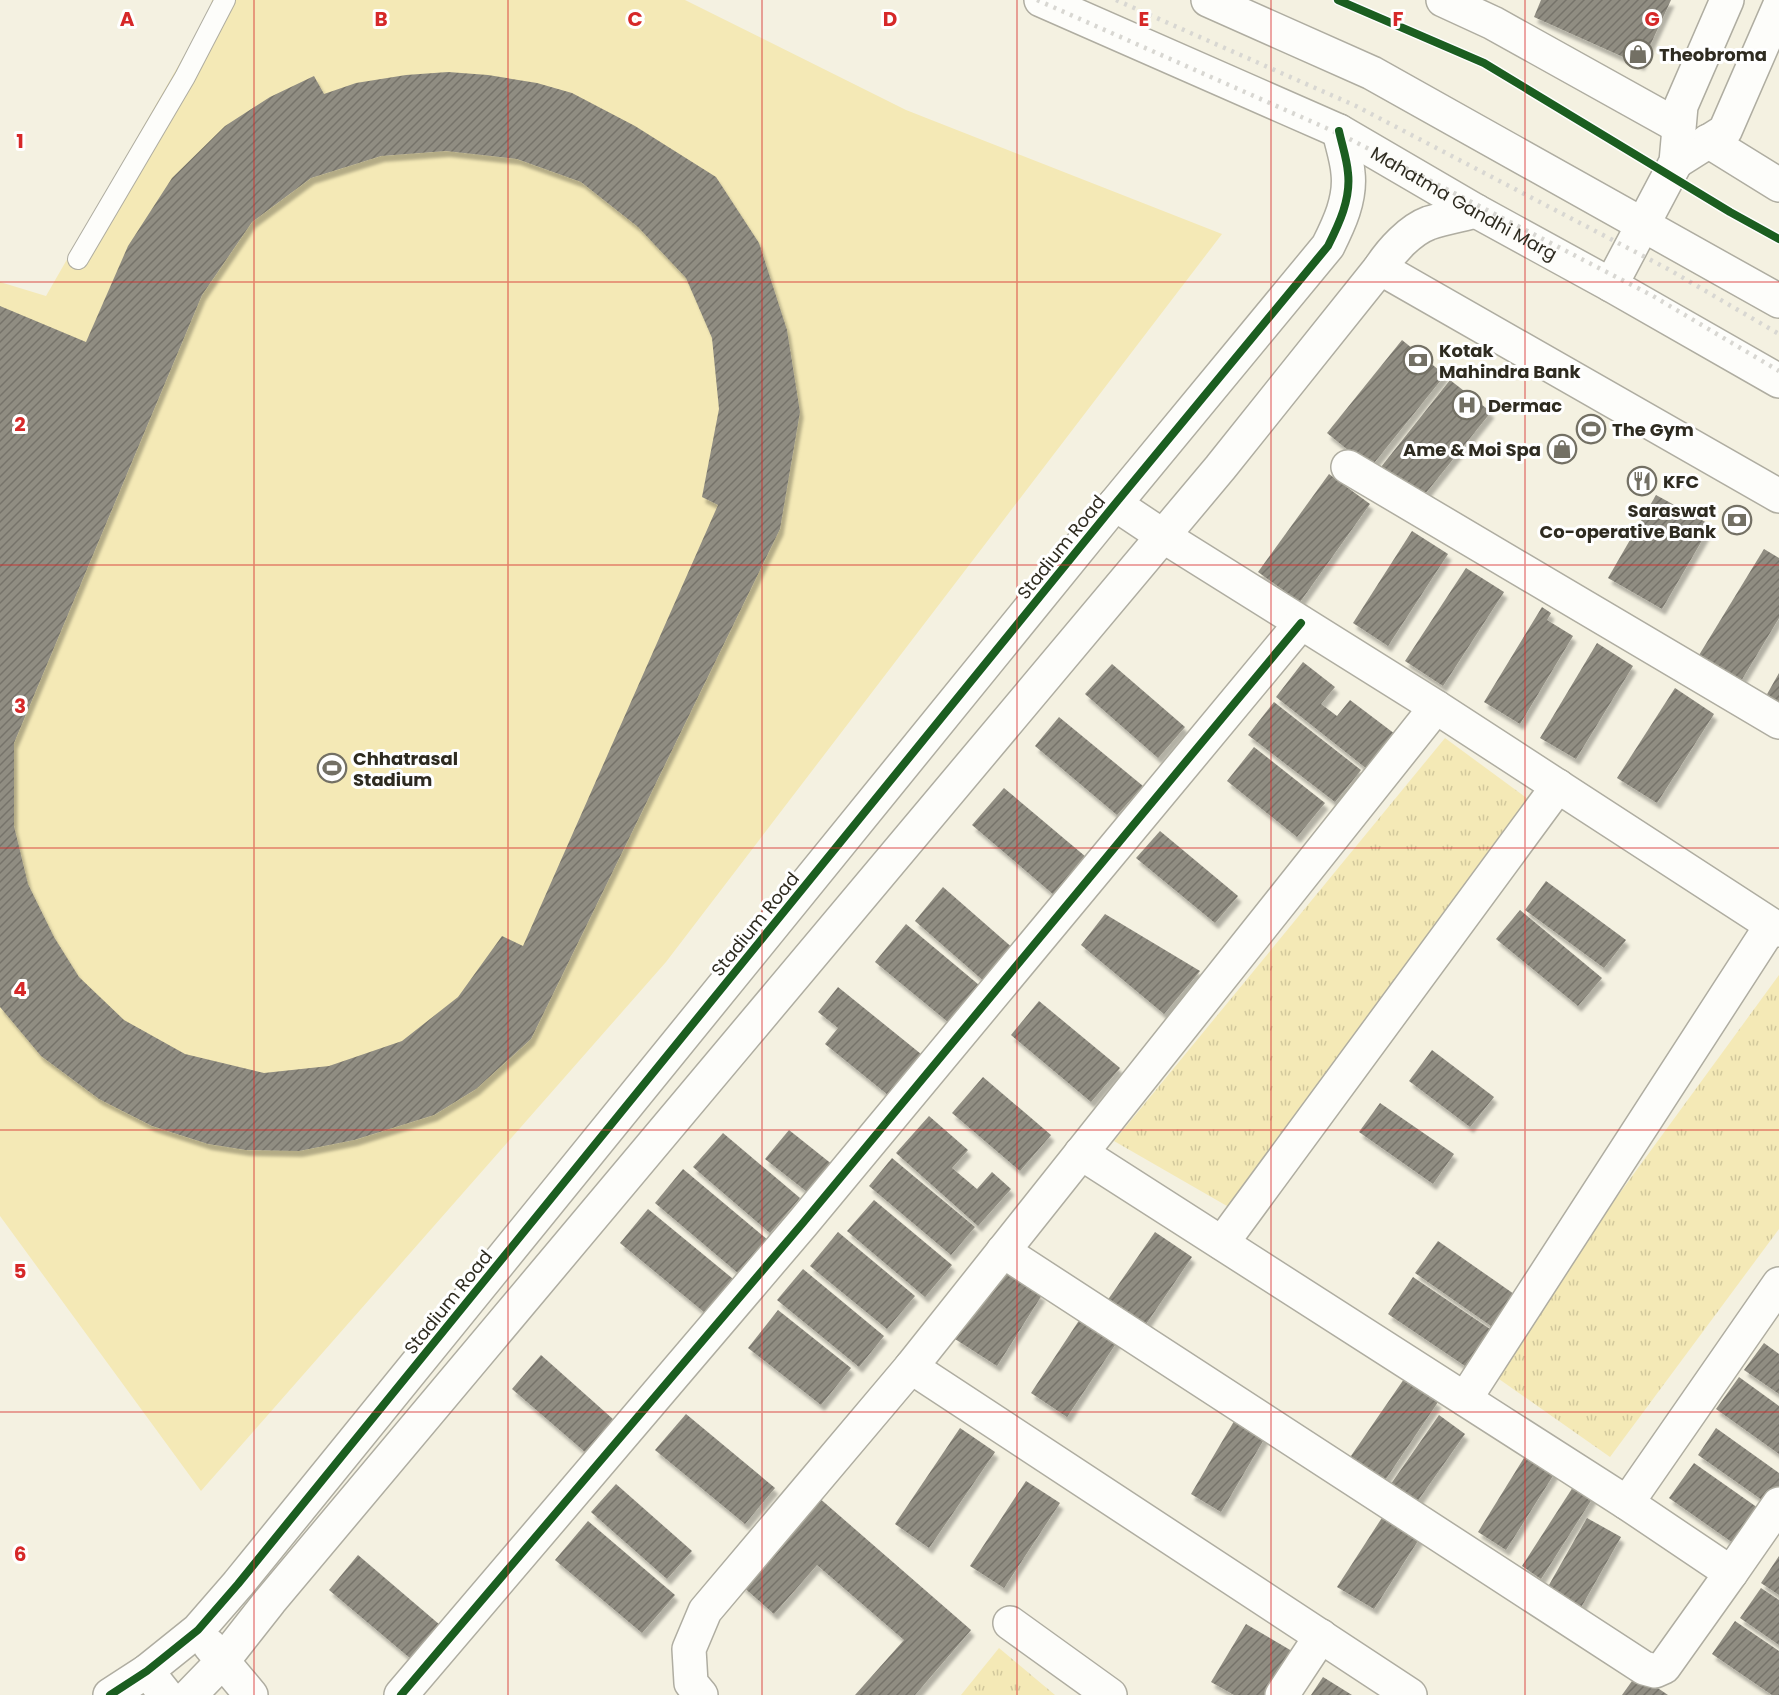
<svg xmlns="http://www.w3.org/2000/svg" width="1779" height="1695" viewBox="0 0 1779 1695" font-family="Poppins,sans-serif">
<defs>
<pattern id="park-tufts" width="24" height="20" patternUnits="userSpaceOnUse" patternTransform="scale(1.5)"><rect width="24" height="20" fill="#f4e9b6"/><path d="M3 7l-1-3M5 7V3M7 7l1-3M15 17l-1-3M17 17v-4M19 17l1-3" fill="none" stroke="#d2c89c"/></pattern>
<pattern id="building-hatch" width="6" height="6" patternUnits="userSpaceOnUse" patternTransform="scale(1.5)"><rect width="6" height="6" fill="#908d82"/><path d="M-1 1l2-2M0 6l6-6M5 7l2-2" fill="none" stroke="#76736a"/></pattern>
<filter id="shadow"><feDropShadow dx="3.5" dy="6" stdDeviation="1.5" flood-color="#0004"/></filter>
</defs>
<rect width="100%" height="100%" fill="#f4f1e1"/>
<g fill="url(#park-tufts)">
<polygon points="1445,738 1547,813 1253,1221 1114,1141"/>
<polygon points="1779,975 1779,1229 1610,1457 1489,1372"/>
<polygon points="999,1648 1055,1695 961,1695"/>
</g>
<polygon fill="#f4e9b6" points="212,0 685,0 906,110 1222,234 666,962 201,1491 0,1216 0,282 46,296 208,14"/>
<g fill="url(#building-hatch)" fill-rule="evenodd" filter="url(#shadow)">
<polygon points="1541,0 1671,0 1641,65 1534,17"/>
<path d="M448 72 488 75 537 83 572 93 635 126 716 177 759 243 787 330 800 412 780 529 531 1039 476 1089 434 1115 354 1140 299 1151 246 1150 208 1144 152 1126 99 1099 41 1056 0 1007V306L86 342 128 246 172 178 225 126 270 97 314 76 324 94 356 83 406 75ZM446 151 517 159 581 182 638 227 686 278 712 338 719 409 702 497 718 505 523 946 502 936 458 997 402 1041 329 1066 264 1073 185 1054 124 1020 79 977 54 937 28 884 14 826V743L202 295 252 222 311 178 381 156Z"/>
<polygon points="1402,340 1445,375 1370,468 1327,433"/>
<polygon points="1450,380 1491,412 1417,504 1377,472"/>
<polygon points="1329,474 1370,504 1300,602 1258,572"/>
<polygon points="1656,495 1711,525 1662,609 1608,578"/>
<polygon points="1412,531 1448,554 1388,646 1353,623"/>
<polygon points="1764,549 1779,558 1779,618 1738,686 1696,660"/>
<polygon points="1466,568 1504,592 1443,686 1405,661"/>
<polygon points="1542,607 1551,613 1547,620 1573,636 1520,724 1484,702"/>
<polygon points="1597,643 1633,666 1576,759 1540,738"/>
<polygon points="1303,662 1335,687 1321,704 1337,716 1350,700 1395,734 1367,769 1276,697"/>
<polygon points="1112,664 1185,727 1158,758 1085,694"/>
<polygon points="1779,673 1779,713 1762,703"/>
<polygon points="1675,688 1714,714 1657,803 1617,778"/>
<polygon points="1274,702 1361,770 1335,802 1248,735"/>
<polygon points="1059,717 1143,786 1117,815 1035,746"/>
<polygon points="1254,747 1325,803 1297,837 1227,781"/>
<polygon points="1004,788 1086,857 1054,895 972,825"/>
<polygon points="1160,831 1238,896 1215,923 1136,858"/>
<polygon points="1546,881 1626,940 1604,968 1525,910"/>
<polygon points="943,887 1023,957 994,990 915,921"/>
<polygon points="1520,910 1602,978 1578,1006 1496,939"/>
<polygon points="1105,914 1200,971 1164,1014 1081,945"/>
<polygon points="906,924 985,990 954,1027 875,962"/>
<polygon points="838,987 921,1054 888,1095 825,1044 838,1028 818,1012"/>
<polygon points="1039,1001 1120,1068 1091,1102 1011,1035"/>
<polygon points="1432,1050 1494,1097 1470,1127 1409,1081"/>
<polygon points="983,1077 1051,1135 1020,1171 952,1113"/>
<polygon points="1380,1103 1454,1154 1433,1184 1359,1132"/>
<polygon points="929,1116 968,1150 952,1168 977,1189 992,1172 1011,1189 978,1226 896,1153"/>
<polygon points="789,1130 843,1173 820,1202 765,1159"/>
<polygon points="723,1133 800,1198 770,1233 693,1167"/>
<polygon points="892,1158 975,1227 951,1255 869,1186"/>
<polygon points="683,1169 774,1245 745,1279 655,1203"/>
<polygon points="874,1200 952,1265 925,1297 847,1231"/>
<polygon points="648,1209 738,1283 710,1317 620,1243"/>
<polygon points="838,1232 915,1296 887,1329 810,1266"/>
<polygon points="1155,1232 1192,1257 1144,1327 1107,1301"/>
<polygon points="1438,1241 1514,1294 1491,1326 1415,1273"/>
<polygon points="999,1268 1042,1295 997,1366 955,1339"/>
<polygon points="803,1269 884,1336 859,1367 777,1300"/>
<polygon points="1413,1277 1490,1329 1465,1366 1388,1314"/>
<polygon points="778,1310 851,1368 821,1405 748,1348"/>
<polygon points="1082,1316 1119,1339 1067,1417 1031,1393"/>
<polygon points="1764,1343 1779,1354 1779,1394 1744,1370"/>
<polygon points="541,1355 614,1420 585,1452 512,1389"/>
<polygon points="1739,1377 1779,1406 1779,1454 1716,1409"/>
<polygon points="1404,1379 1438,1402 1377,1492 1342,1469"/>
<polygon points="686,1414 775,1488 745,1524 655,1450"/>
<polygon points="1439,1415 1465,1434 1412,1509 1386,1491"/>
<polygon points="1236,1418 1266,1436 1221,1512 1191,1494"/>
<polygon points="960,1428 995,1452 929,1548 895,1524"/>
<polygon points="1716,1428 1779,1473 1779,1497 1772,1507 1698,1455"/>
<polygon points="1527,1453 1556,1471 1506,1550 1478,1532"/>
<polygon points="1694,1463 1768,1515 1743,1550 1669,1498"/>
<polygon points="1026,1481 1060,1503 1004,1588 970,1566"/>
<polygon points="616,1484 692,1551 667,1579 591,1512"/>
<polygon points="1575,1484 1594,1496 1541,1579 1522,1566"/>
<polygon points="818,1497 971,1630 915,1695 855,1695 904,1640 817,1565 774,1614 741,1585"/>
<polygon points="1387,1510 1423,1533 1374,1609 1337,1587"/>
<polygon points="1587,1518 1621,1537 1579,1611 1545,1592"/>
<polygon points="588,1521 675,1595 642,1633 555,1560"/>
<polygon points="358,1555 440,1625 411,1659 329,1590"/>
<polygon points="1779,1556 1779,1595 1761,1583"/>
<polygon points="1761,1588 1779,1600 1779,1645 1740,1618"/>
<polygon points="1735,1621 1779,1651 1779,1695 1772,1695 1712,1654"/>
<polygon points="1246,1624 1297,1654 1273,1695 1234,1695 1211,1682"/>
<polygon points="1637,1674 1668,1695 1622,1695"/>
<polygon points="1323,1677 1352,1695 1311,1695"/>
</g>
<g fill="none" stroke-linecap="round" stroke-linejoin="round">
<g stroke="#afada1" stroke-width="22">
<polyline id="service" points="78,259 185,77 225,0"/>
</g>
<g stroke="#afada1" stroke-width="36">
<g id="minor">
<polyline points="1443,0 1493,23 1678,126"/>
<polyline points="1708,141 1779,185"/>
<polyline points="1380,268 1779,496"/>
<polyline points="1348,467 1779,722"/>
<polyline points="1115,504 1163,536 1436,707 1779,930"/>
<polyline points="1081,1153 1627,1503 1731,1573 1779,1504"/>
<polyline points="1222,1243 1558,786"/>
<polyline points="1003,1251 1644,1668 1655,1671 1664,1667 1731,1573"/>
<polyline points="911,1367 1410,1695"/>
<polyline points="1465,1399 1771,926"/>
<polyline points="1627,1503 1779,1284"/>
<polyline points="1010,1623 1110,1695"/>
<polyline points="401,1695 802,1224 1301,623"/>
<polyline points="701,1695 691,1683 689,1649 705,1611 911,1367 1436,707"/>
<polyline points="1282,1695 1321,1636"/>
</g>
</g>
<g stroke="#afada1" stroke-width="36">
<g id="tertiary">
<polyline points="1676,162 1725,131 1779,7"/>
<polyline points="1611,285 1676,162 1681,106 1727,0"/>
<polyline points="210,1646 251,1695"/>
<polyline points="147,1671 166,1695"/>
<path d="M110 1695 147 1671 198 1630 238 1584 1115 504 1328 246C1339 224 1351 199 1348 173 1347 159 1342 145 1339 131"/>
<path d="M190 1695 222 1662 270 1601 1220 468 1380 268C1391 251 1410 230 1429 223 1444 218 1461 215 1476 211"/>
</g>
</g>
<g stroke="#afada1" stroke-width="36">
<g id="primary">
<path id="s1" d="M1041 0 1339 131 1476 211 1611 285 1779 381"/>
<polyline points="1208,0 1372,73 1779,301"/>
</g>
</g>
<use href="#service" stroke="#fdfdfa" stroke-width="20"/>
<use href="#minor" stroke="#fdfdfa" stroke-width="33"/>
<use href="#tertiary" stroke="#fdfdfa" stroke-width="33"/>
<use href="#primary" stroke="#fdfdfa" stroke-width="33"/>
<g stroke="#d8d7d2" stroke-width="4.5" stroke-dasharray="3 6" stroke-linecap="butt">
<polyline points="1037,0 1342,135 1653,296 1779,371"/>
<polyline points="1116,0 1356,106 1668,269 1779,334"/>
</g>
<g stroke="#fff" stroke-width="11">
<g id="cycleway">
<polyline points="1338,0 1484,63 1730,212 1779,239"/>
<path d="M110 1695 147 1671 198 1630 238 1584 1115 504 1328 246C1339 224 1351 199 1348 173 1347 159 1342 145 1339 131"/>
<polyline points="401,1695 802,1224 1301,623"/>
</g>
</g>
<use href="#cycleway" stroke="#1b5e20" stroke-width="8"/>
</g>
<path fill="none" stroke="#d62828" stroke-width="1.5" stroke-opacity="0.55" d="M254 0V1695M508 0V1695M762 0V1695M1017 0V1695M1271 0V1695M1525 0V1695M0 282H1779M0 565H1779M0 848H1779M0 1130H1779M0 1412H1779"/>
<defs>
<g id="shop-ring" transform="scale(1.5)"><circle r="9.5" fill="#fff" stroke="#737064" stroke-width="1.5"/><path d="M-5-2.5h2.3a2.7 3.5 0 0 1 5.4 0H5L5.5 6h-11ZM-1.5-2.5h3a1.5 2.3 0 0 0-3 0Z" fill="#737064"/></g>
<g id="bank-ring" transform="scale(1.5)"><circle r="9.5" fill="#fff" stroke="#737064" stroke-width="1.5"/><path d="M-6-4H6V4H-6ZM0-2.3a2.3 2.3 0 1 0 0 4.6a2.3 2.3 0 1 0 0-4.6Z" fill="#737064"/></g>
<g id="hospital-ring" transform="scale(1.5)"><circle r="9.5" fill="#fff" stroke="#737064" stroke-width="1.5"/><path d="M-5-5h3v3.5h4V-5h3V5h-3V1.5h-4V5h-3Z" fill="#737064"/></g>
<g id="stadium-ring" transform="scale(1.5)"><circle r="9.5" fill="#fff" stroke="#737064" stroke-width="1.5"/><path d="M0-5a6.5 5 0 1 0 0 10a6.5 5 0 1 0 0-10ZM-3.5-1.8h7v3.6h-7Z" fill="#737064"/></g>
<g id="restaurant-ring" transform="scale(1.5)"><circle r="9.5" fill="#fff" stroke="#737064" stroke-width="1.5"/><path d="M-5-6h1v4h1v-4h1v4h1v-4h1v5L-1.5 .5V6h-2V.5L-5-1ZM5-6V6H3V1.5H1.5Q1.5-4 5-6Z" fill="#737064"/></g>
</defs>
<g fill-rule="evenodd">
<use href="#shop-ring" x="1638" y="54"/>
<use href="#bank-ring" x="1418" y="360"/>
<use href="#hospital-ring" x="1467" y="405"/>
<use href="#stadium-ring" x="1591" y="429"/>
<use href="#shop-ring" x="1562" y="449"/>
<use href="#restaurant-ring" x="1642" y="481"/>
<use href="#bank-ring" x="1737" y="520"/>
<use href="#stadium-ring" x="332" y="768"/>
</g>
<g text-anchor="middle" dominant-baseline="central" stroke-width="6" stroke-linejoin="round" paint-order="stroke">
<g font-size="18" font-weight="bold" fill="#2e2b20" stroke="#fff" text-anchor="start">
<text x="1659" y="54">Theobroma</text>
<text x="1439" y="350">Kotak<tspan x="1439" dy="21">Mahindra Bank</tspan></text>
<text x="1488" y="405">Dermac</text>
<text x="1612" y="429">The Gym</text>
<text x="1541" y="449" text-anchor="end">Ame &amp; Moi Spa</text>
<text x="1663" y="481">KFC</text>
<text x="1716" y="510" text-anchor="end">Saraswat<tspan x="1716" dy="21">Co-operative Bank</tspan></text>
<text x="353" y="758">Chhatrasal<tspan x="353" dy="21">Stadium</tspan></text>
</g>
<g font-size="18" fill="#2e2b20" stroke="#fff">
<text stroke="none"><textPath href="#s1" startOffset="470">Mahatma Gandhi Marg</textPath></text>
<text transform="translate(1061 547) rotate(-51)">Stadium Road</text>
<text transform="translate(755 924) rotate(-51)">Stadium Road</text>
<text transform="translate(448 1302) rotate(-51)">Stadium Road</text>
</g>
</g>
<g font-size="20" text-anchor="middle" font-weight="bold" fill="#d62828" stroke="#fff" stroke-width="6" stroke-linejoin="round" paint-order="stroke">
<text x="127" y="26">A</text>
<text x="381" y="26">B</text>
<text x="635" y="26">C</text>
<text x="890" y="26">D</text>
<text x="1144" y="26">E</text>
<text x="1398" y="26">F</text>
<text x="1652" y="26">G</text>
<text x="20" y="148">1</text>
<text x="20" y="431">2</text>
<text x="20" y="713">3</text>
<text x="20" y="996">4</text>
<text x="20" y="1278">5</text>
<text x="20" y="1561">6</text>
</g>
</svg>
